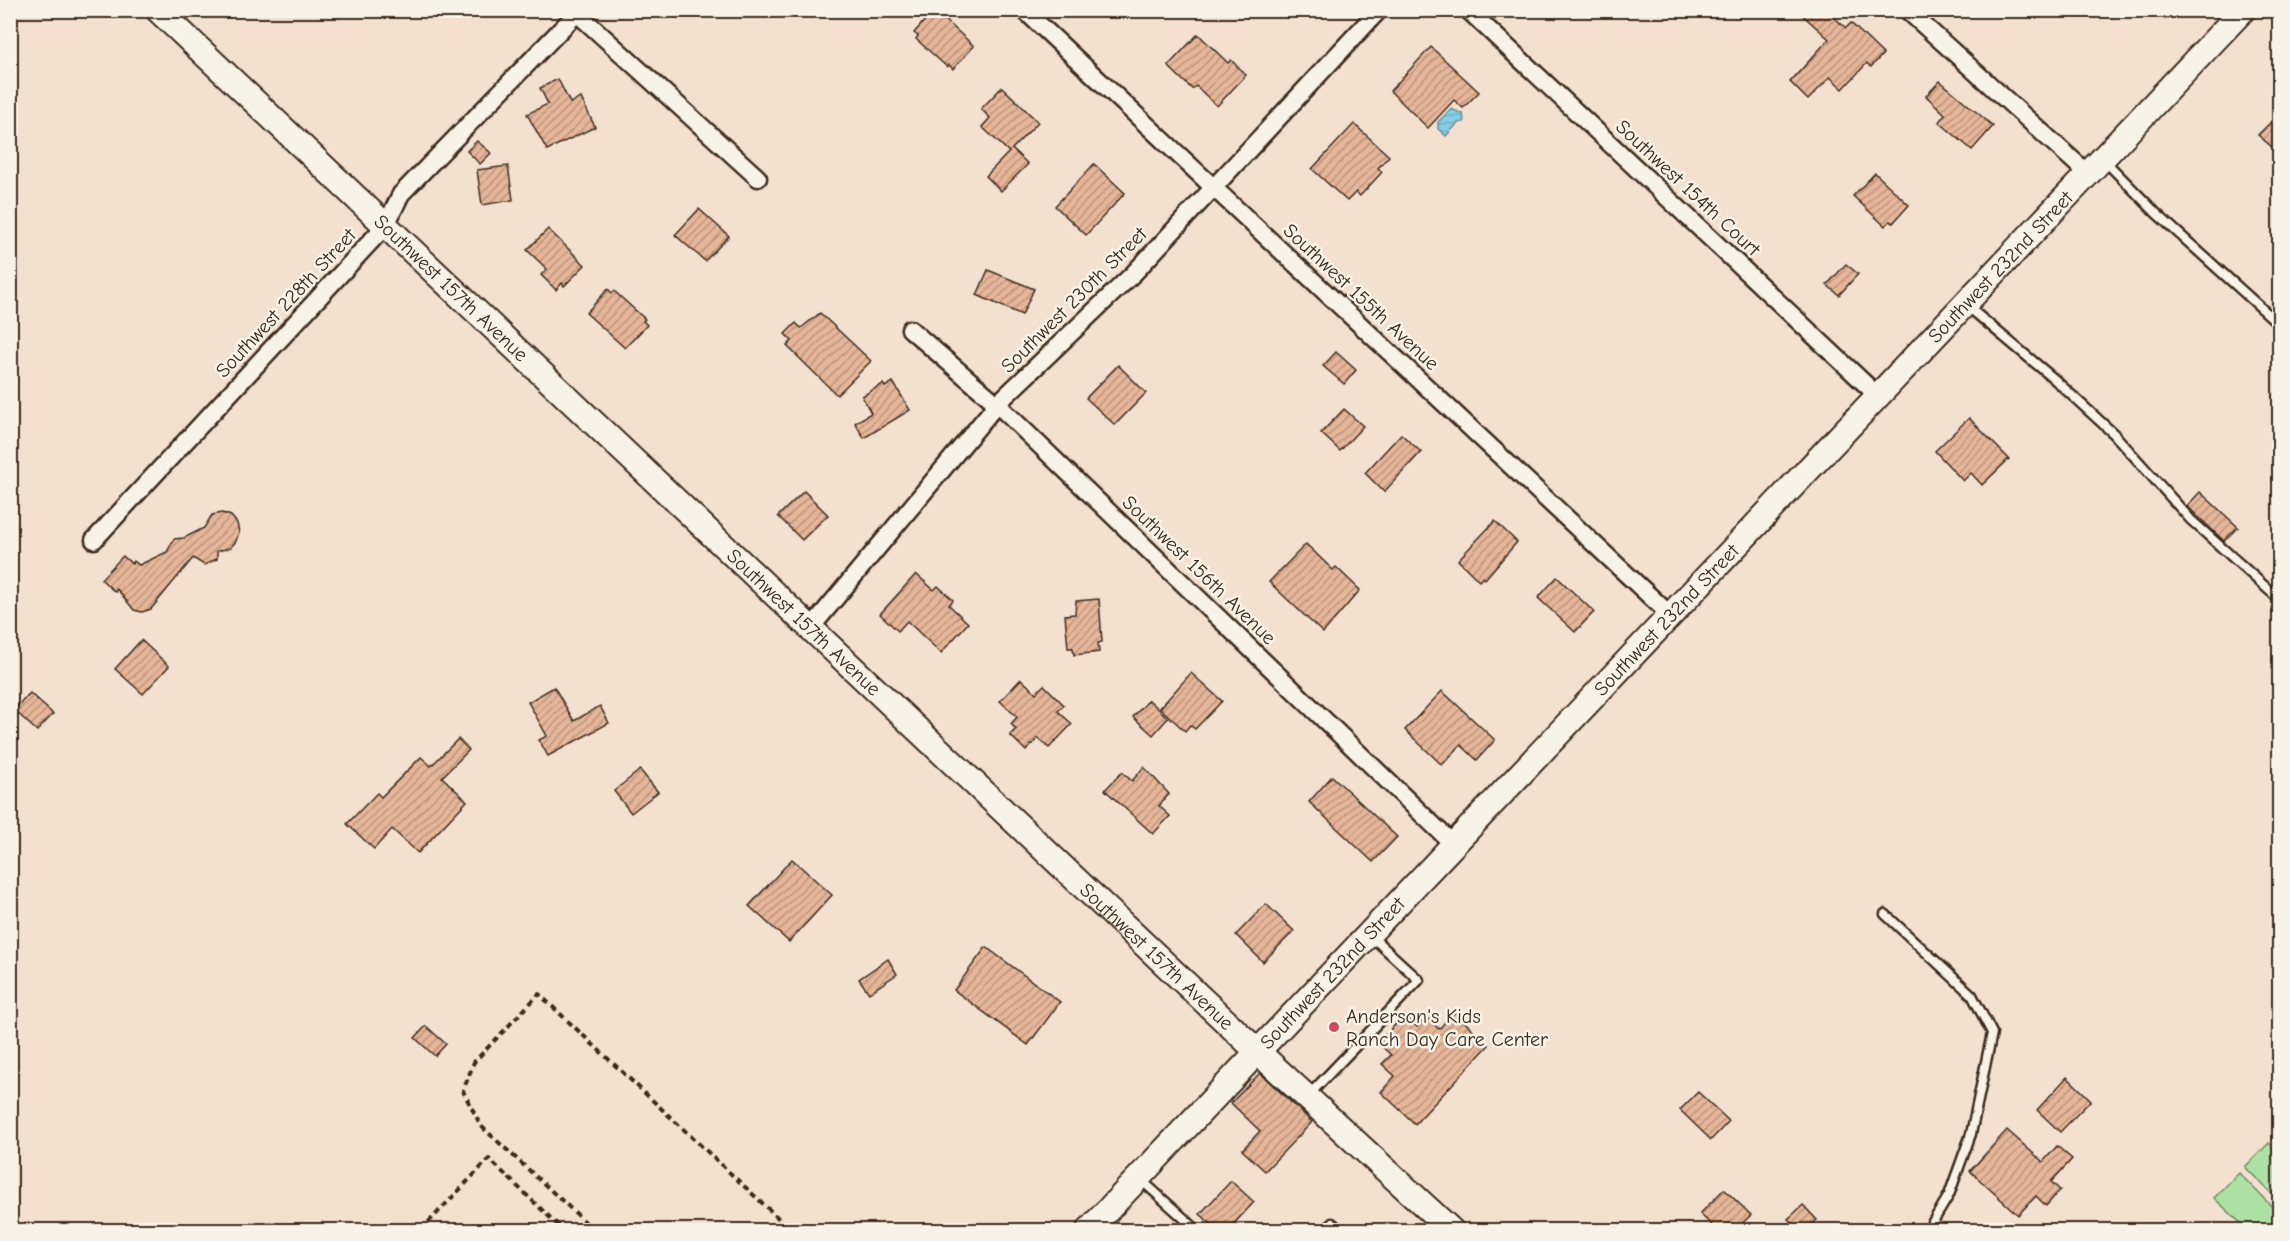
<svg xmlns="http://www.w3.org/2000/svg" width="2290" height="1241" viewBox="0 0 2290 1241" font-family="'Comic Neue',sans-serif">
<defs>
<pattern id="water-rules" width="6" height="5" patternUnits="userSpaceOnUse" patternTransform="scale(1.5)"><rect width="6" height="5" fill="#86cee7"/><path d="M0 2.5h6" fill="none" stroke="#75b1c6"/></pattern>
<pattern id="building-hatch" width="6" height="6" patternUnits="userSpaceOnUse" patternTransform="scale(1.5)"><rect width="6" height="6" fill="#e7b698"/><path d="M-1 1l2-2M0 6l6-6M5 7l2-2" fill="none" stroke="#bc947b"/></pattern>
</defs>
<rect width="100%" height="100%" fill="#f2e1d0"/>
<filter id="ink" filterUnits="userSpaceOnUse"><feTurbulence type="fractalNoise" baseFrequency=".0167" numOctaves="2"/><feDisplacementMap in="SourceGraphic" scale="12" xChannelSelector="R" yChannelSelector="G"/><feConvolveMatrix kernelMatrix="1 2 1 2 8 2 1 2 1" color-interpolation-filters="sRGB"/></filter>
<g filter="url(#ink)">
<g fill="#abe1a3" stroke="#738660" stroke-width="1.5">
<polygon points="2269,1143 2279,1155 2279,1201 2245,1167"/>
<polygon points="2239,1173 2279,1214 2279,1230 2248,1230 2214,1198"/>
</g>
<polygon fill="url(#water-rules)" stroke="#688c97" stroke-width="1.5" points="1451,109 1463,114 1464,122 1458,123 1446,136 1438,129 1438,122"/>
<g fill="url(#building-hatch)" stroke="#3b2a1e" stroke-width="1.5">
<polygon points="934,10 974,46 953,69 949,65 947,67 916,39 918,36 914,33"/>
<polygon points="1797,10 1826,10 1846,28 1851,23 1883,54 1871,67 1867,63 1843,89 1830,77 1808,100 1790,82 1829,39"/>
<polygon points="1198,34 1228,63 1231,60 1246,75 1217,106 1196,86 1192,89 1168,66"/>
<polygon points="1431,47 1479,92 1463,108 1454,100 1428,128 1390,91"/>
<polygon points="558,79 570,103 581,98 595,127 547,150 527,114 548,104 540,88"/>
<polygon points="1940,81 1993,126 1972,150 1939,122 1945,114 1926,96"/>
<polygon points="1002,87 1038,122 1012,149 1028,164 1001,191 986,176 1009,152 982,127 990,118 981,109"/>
<polygon points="2280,113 2280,154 2258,135"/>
<polygon points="1354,124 1389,156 1378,168 1382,172 1360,196 1356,192 1347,201 1312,169"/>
<polygon points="477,141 491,153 480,164 467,151"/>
<polygon points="1094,164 1125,193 1086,235 1055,206"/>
<polygon points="508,166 513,200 482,205 477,170"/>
<polygon points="1875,173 1909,205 1893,223 1890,221 1885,226 1853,196"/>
<polygon points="699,209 729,236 705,261 675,235"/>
<polygon points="548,229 585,265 564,286 562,283 556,290 541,275 547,269 527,250"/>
<polygon points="1846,264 1858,274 1839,295 1827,285"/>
<polygon points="988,270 1034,289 1022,315 977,295"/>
<polygon points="608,289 612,293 614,291 645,319 643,321 647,325 625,348 586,313"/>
<polygon points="820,313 871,361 837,395 787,346 792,341 785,334 796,323 801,328"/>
<polygon points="1336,352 1356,370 1344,384 1323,366"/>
<polygon points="1118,365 1146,393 1115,425 1086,398"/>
<polygon points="893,382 910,410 864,438 855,423 871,413 862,396 883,384 885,387"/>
<polygon points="1344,409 1363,426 1340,451 1321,433"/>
<polygon points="1969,418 2009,459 1982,485 1971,473 1963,481 1935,451"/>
<polygon points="1401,434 1421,452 1384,492 1365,473"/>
<polygon points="804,491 828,515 802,540 778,516"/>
<polygon points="2200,492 2238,527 2224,541 2187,506"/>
<polygon points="222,513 231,516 237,523 239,532 236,541 230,548 217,551 217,559 204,565 193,558 151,609 142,612 134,610 117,589 115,592 101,579 123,556 132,564 134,561 139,565 167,552 174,539 184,538 204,528 212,515"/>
<polygon points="1495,521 1517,542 1485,579 1483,577 1479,581 1458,560"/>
<polygon points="1306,544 1333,570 1336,567 1360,590 1323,633 1269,582"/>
<polygon points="916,574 934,590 938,586 953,600 949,605 968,623 941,653 907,621 898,631 880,614"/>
<polygon points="1557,577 1594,612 1575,632 1538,598"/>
<polygon points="1099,599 1102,642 1098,643 1099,652 1074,655 1073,648 1068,648 1065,615 1075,614 1076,601"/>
<polygon points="141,640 169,666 143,694 115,669"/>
<polygon points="1191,673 1222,701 1195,729 1190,725 1185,731 1160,708"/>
<polygon points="1021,679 1036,693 1044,685 1064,705 1058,711 1072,724 1049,748 1038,738 1026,751 1010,735 1016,729 1011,724 1017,717 1000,701"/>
<polygon points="554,687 574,721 600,706 609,723 548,756 539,740 547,736 528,702"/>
<polygon points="1442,691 1495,740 1477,760 1461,745 1442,765 1405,730"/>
<polygon points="30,693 53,714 37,731 14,710"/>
<polygon points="1149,700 1168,718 1153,735 1133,717"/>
<polygon points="458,739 469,750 442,777 467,801 418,853 392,829 374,849 347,824 377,793 381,797 421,757 431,766"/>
<polygon points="1144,767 1169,794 1159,806 1170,816 1153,834 1105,790 1122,772 1132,781"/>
<polygon points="640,770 658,792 631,813 614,791"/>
<polygon points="1332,776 1397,837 1373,862 1309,802"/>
<polygon points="792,859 832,895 789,942 749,906"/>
<polygon points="1266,904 1294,931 1263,962 1236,935"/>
<polygon points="986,947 1060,1002 1028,1045 954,990"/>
<polygon points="888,959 897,974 869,993 859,979"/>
<polygon points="1454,1012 1489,1045 1415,1124 1381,1092 1395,1076 1382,1064 1391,1055 1378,1043 1404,1015 1417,1027 1426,1017 1439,1029"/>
<polygon points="426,1026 446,1044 435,1056 415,1038"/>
<polygon points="1260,1073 1312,1122 1265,1171 1242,1150 1260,1131 1231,1103"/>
<polygon points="2067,1077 2091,1100 2060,1132 2037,1110"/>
<polygon points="1698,1092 1729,1121 1711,1140 1680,1110"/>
<polygon points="2007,1130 2043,1162 2057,1146 2072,1159 2051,1182 2060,1190 2046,1206 2036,1196 2018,1215 1970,1171"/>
<polygon points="1231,1181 1254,1202 1228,1230 1218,1230 1200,1214"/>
<polygon points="1724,1189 1751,1215 1735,1230 1717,1230 1700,1214"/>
<polygon points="1803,1205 1817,1220 1805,1230 1799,1230 1788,1219"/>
</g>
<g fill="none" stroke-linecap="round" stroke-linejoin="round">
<g stroke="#3b2a1e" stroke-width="13">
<g id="lane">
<polyline points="2104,160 2156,213 2280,325"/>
<polyline points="1966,305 2053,378 2114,434 2191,520 2280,600"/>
<polyline points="1885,914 1972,995 1992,1033 1971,1134 1949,1195 1928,1230"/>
<polyline points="1307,1097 1419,980 1370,935"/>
<polyline points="1139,1178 1197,1230"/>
<polyline points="1332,1223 1340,1230"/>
</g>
</g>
<g stroke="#3b2a1e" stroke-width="21">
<g id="street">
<polyline points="1024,10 1669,614"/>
<polyline points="1468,10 1879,397"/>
<polyline points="1907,10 2087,173"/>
<polyline points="910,329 997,404 1454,845"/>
<polyline points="94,540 386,225 401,194 577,13 758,178"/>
<polyline points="810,629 997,404 1134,273 1379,10"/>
</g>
</g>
<g stroke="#3b2a1e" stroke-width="28">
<g id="secondary">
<path id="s1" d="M158 10 1259 1053 1451 1230"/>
<path id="s2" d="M1089 1230 2243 10"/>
</g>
</g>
<g stroke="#3b2a1e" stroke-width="4" stroke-dasharray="6 4.5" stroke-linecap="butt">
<polyline points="421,1230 489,1159 563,1230"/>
<polyline points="594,1230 481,1126 463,1091 474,1062 539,994 791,1230"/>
</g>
<use href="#lane" stroke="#f7f3e8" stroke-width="8"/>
<use href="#street" stroke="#f7f3e8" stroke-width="16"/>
<use href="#secondary" stroke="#f7f3e8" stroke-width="24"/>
</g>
</g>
<circle fill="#d1495b" stroke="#f7f3e8" stroke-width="2" cx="1334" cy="1027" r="6"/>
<g text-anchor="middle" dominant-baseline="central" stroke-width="5" stroke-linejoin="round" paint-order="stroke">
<g font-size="20" fill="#3b2a1e" stroke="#f7f3e8">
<text transform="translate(1688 188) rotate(43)">Southwest 154th Court</text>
<text stroke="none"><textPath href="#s2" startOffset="1326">Southwest 232nd Street</textPath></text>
<text stroke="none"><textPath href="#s1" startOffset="404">Southwest 157th Avenue</textPath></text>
<text transform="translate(1361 297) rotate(43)">Southwest 155th Avenue</text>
<text transform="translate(1074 300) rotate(-45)">Southwest 230th Street</text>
<text transform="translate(286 303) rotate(-47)">Southwest 228th Street</text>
<text transform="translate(1199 570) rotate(44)">Southwest 156th Avenue</text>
<text stroke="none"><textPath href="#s2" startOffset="840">Southwest 232nd Street</textPath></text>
<text stroke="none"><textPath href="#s1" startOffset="890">Southwest 157th Avenue</textPath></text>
<text stroke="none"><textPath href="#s1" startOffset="1376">Southwest 157th Avenue</textPath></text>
<text stroke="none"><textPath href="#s2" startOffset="354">Southwest 232nd Street</textPath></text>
</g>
<g font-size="20" fill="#3b2a1e" stroke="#f7f3e8" text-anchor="start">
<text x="1346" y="1016">Anderson's Kids<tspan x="1346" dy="23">Ranch Day Care Center</tspan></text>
</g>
</g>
<rect width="2290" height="1241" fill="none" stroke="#f7f3e8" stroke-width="36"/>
<rect x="18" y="18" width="2254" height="1205" fill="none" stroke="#3b2a1e" stroke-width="2" filter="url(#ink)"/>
</svg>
